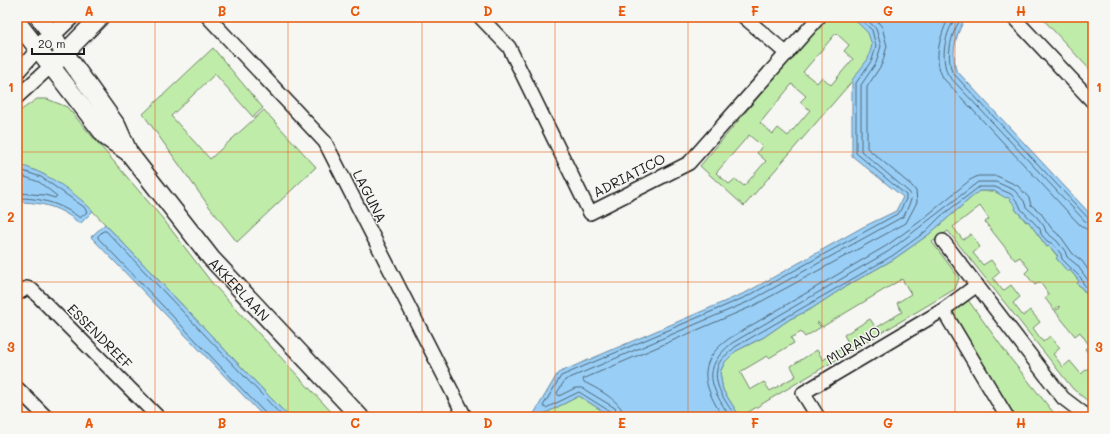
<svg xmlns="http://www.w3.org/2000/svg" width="1110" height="434" viewBox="0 0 1110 434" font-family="Mali,sans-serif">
<rect width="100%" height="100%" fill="#f6f6f2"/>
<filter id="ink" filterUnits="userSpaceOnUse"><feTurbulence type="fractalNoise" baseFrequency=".025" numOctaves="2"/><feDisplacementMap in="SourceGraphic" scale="8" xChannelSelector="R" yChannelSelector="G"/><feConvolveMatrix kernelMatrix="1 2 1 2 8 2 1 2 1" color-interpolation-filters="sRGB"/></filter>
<g filter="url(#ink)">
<g fill="#c0ecaa" stroke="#6e8463" fill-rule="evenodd">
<path d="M826 17H852C857 22 864 27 868 32 880 48 863 68 854 79L744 206 700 166ZM836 33 849 45 844 51 853 59 831 85 822 77 817 83 803 72ZM792 84 806 96 800 102 810 110 788 136 778 128 773 134 760 123ZM749 135 762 146 757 153 766 161 744 186 735 179 729 184 716 173Z"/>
<polygon points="1041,17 1093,17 1093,73"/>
<polygon points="213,48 263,108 253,117 215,74 171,116 210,159 264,110 316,167 237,242 208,205 143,114"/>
<polygon points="37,99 47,99 67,107 163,219 212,283 336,417 289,417 86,204 43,174 17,165 17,113"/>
<path d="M979 191H994L1006 197 1008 196 1017 207 1015 209 1026 222 1028 221 1047 247 1049 246 1058 257 1056 258 1068 271 1070 270 1079 281 1077 283 1088 296 1090 295 1093 298V359L1085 349 1089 345 1080 332 1075 336 1055 311 1060 308 1059 306 1054 310 1045 298 1049 295 1040 282 1035 285 1025 273 1029 269 1020 257 1015 260 985 222 989 219 980 206 953 227 963 240 971 234 980 247 973 253 983 265 991 260 1000 272 993 278 1003 291 1011 285 1020 297 1013 303 1023 316 1030 310 1040 322 1033 328 1043 342 1050 336 1060 348 1053 354 1063 367 1070 361 1081 374 1093 364V376L1089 381 1093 385V405L1073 389 948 231 932 242 959 278 955 289 740 417 723 390 721 380 720 372 725 362 729 357 736 351 764 337 790 319 811 309 843 288 894 259 928 235ZM902 279 911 294 897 303 902 312 876 328 870 319 844 335 849 344 823 360 817 350 791 366 796 376 770 391 764 382 750 390 740 372 767 356 769 358 794 343 791 338 801 332 805 337 821 327 817 323 819 322 822 327Z"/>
<polygon points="968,300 1010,358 1053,412 1060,417 1015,417 950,312"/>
<polygon points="579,396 612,417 538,417"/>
</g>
<g fill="#99cff7" stroke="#67879f">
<path d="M852 17H966C956 34 951 51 956 70L1093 217V298L1090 295 1089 296 1077 283 1079 281 1070 270 1068 272 1056 258 1058 256 1049 246 1047 247 1028 221 1027 222 1015 209 1016 207 1008 197 1006 198 994 191H979L928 235 894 259 843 288 811 309 790 319 764 337 736 351 725 362 720 372 723 390 740 417H612L579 396 538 417H532L558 373 747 292 863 227 896 211 903 197 852 156V80L868 59 872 45 868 33Z"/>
<path d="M17 165C41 168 77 194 93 211L80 224C61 207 42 202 17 202Z"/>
<polygon points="105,224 289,417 264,417 91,237"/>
</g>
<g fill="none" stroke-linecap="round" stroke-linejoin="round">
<g stroke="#4e6474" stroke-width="1">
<path d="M949 17C940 36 932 60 944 79L1080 225 1086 229 1093 230"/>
<path d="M956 17C945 33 940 57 948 75L1085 221 1093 224"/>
<path d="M962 17C951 33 946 53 952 72L1088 218 1093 219"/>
<path d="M17 169 41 177 84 207 87 212 80 218C60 203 41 198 17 198"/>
<polyline points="17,174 39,182 57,196 55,198 45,195 17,193"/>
<polyline points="266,417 265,413 98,238 98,236 103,231 106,231 283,417"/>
<polyline points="613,417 611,412 579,392 546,408 543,406 561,376 748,296 899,213 906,199 906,195 856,153 856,83 872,60 876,46 872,30 858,17"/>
<polyline points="618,417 615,408 582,388 575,388 559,396 557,393 565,380 750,301 904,216 911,200 910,193 861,151 861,85 876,63 881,46 876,29 865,17"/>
<path d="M624 417C624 402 596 388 584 382L583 379 753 306 906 223 917 202 916 191 912 186 867 148V87L882 64 887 46 882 27 874 17"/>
<path d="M723 417C703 386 695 362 730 338L886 246 918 223 970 180 978 176H997L1018 186 1029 198 1031 205 1040 212 1052 229 1061 237 1073 254 1082 261 1093 277"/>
<path d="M730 417C711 387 700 369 732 343L889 251 978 182H996L1014 190 1024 201 1026 207 1036 216 1044 226 1046 232 1057 241 1065 251 1067 257 1077 265 1093 287"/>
<path d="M736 417C725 401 708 379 721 360 725 355 731 352 735 347L892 256 925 232 941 216 979 187H995L1011 194 1019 204 1021 209 1040 229 1041 234 1047 241 1053 244 1061 254 1062 259 1081 278 1083 283 1089 291 1093 292"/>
</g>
<g stroke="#1c1c1c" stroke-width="16">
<g id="minor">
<polyline points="208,17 325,142 465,417"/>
<polyline points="480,17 509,47 590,213 689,163 819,17"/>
<polyline points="744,17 787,54"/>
<polyline points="1013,17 1093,102"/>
<polyline points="17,73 38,49"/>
<polyline points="17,97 51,66"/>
<polyline points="943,241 1063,398 1088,417"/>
<polyline points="17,294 27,288 32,290 158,417"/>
<polyline points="943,310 1007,417"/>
<polyline points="17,388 46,417"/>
<polyline points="818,417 803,393 943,310 977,285"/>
</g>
</g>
<g stroke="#1c1c1c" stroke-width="20">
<g id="tertiary">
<path id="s1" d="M39 17 117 126 129 153 211 258 360 417"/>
<polyline points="17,22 106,137 129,153"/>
<polyline points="43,43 70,17"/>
<polyline points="57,61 100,17"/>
</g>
</g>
<use href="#minor" stroke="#f6f6f2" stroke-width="13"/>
<use href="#tertiary" stroke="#f6f6f2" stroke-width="17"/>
</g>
</g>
<path fill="none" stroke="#e8590c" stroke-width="1" stroke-opacity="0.55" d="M155 17V417M288 17V417M422 17V417M555 17V417M688 17V417M822 17V417M955 17V417M17 152H1093M17 282H1093"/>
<g text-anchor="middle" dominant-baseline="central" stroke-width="3" stroke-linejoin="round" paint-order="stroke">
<g font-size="14" fill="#1c1c1c" stroke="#f6f6f2">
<text transform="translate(629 175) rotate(-27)">ADRIATICO</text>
<text transform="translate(370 196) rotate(63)">LAGUNA</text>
<text stroke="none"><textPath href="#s1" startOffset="339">AKKERLAAN</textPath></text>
<text transform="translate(100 336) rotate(45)">ESSENDREEF</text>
<text transform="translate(853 345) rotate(-31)">MURANO</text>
</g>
</g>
<rect width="1110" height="434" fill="none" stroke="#f6f6f2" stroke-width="44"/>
<path d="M32 48v6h52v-6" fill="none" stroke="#1c1c1c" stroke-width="2"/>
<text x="38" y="48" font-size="12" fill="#1c1c1c" stroke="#f6f6f2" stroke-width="3" paint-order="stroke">20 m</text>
<rect x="22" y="22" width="1066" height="390" fill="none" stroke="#e8590c" stroke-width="1.5"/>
<g font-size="13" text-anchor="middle" font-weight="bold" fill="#e8590c">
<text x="89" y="16">A</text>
<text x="222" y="16">B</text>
<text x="355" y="16">C</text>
<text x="488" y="16">D</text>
<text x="622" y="16">E</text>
<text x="755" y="16">F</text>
<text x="888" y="16">G</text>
<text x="1021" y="16">H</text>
<text x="11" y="92">1</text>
<text x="1099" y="92">1</text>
<text x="11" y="222">2</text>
<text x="1099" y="222">2</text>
<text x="11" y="352">3</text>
<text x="1099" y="352">3</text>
<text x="89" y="428">A</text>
<text x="222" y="428">B</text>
<text x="355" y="428">C</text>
<text x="488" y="428">D</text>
<text x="622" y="428">E</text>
<text x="755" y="428">F</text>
<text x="888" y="428">G</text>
<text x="1021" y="428">H</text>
</g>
</svg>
